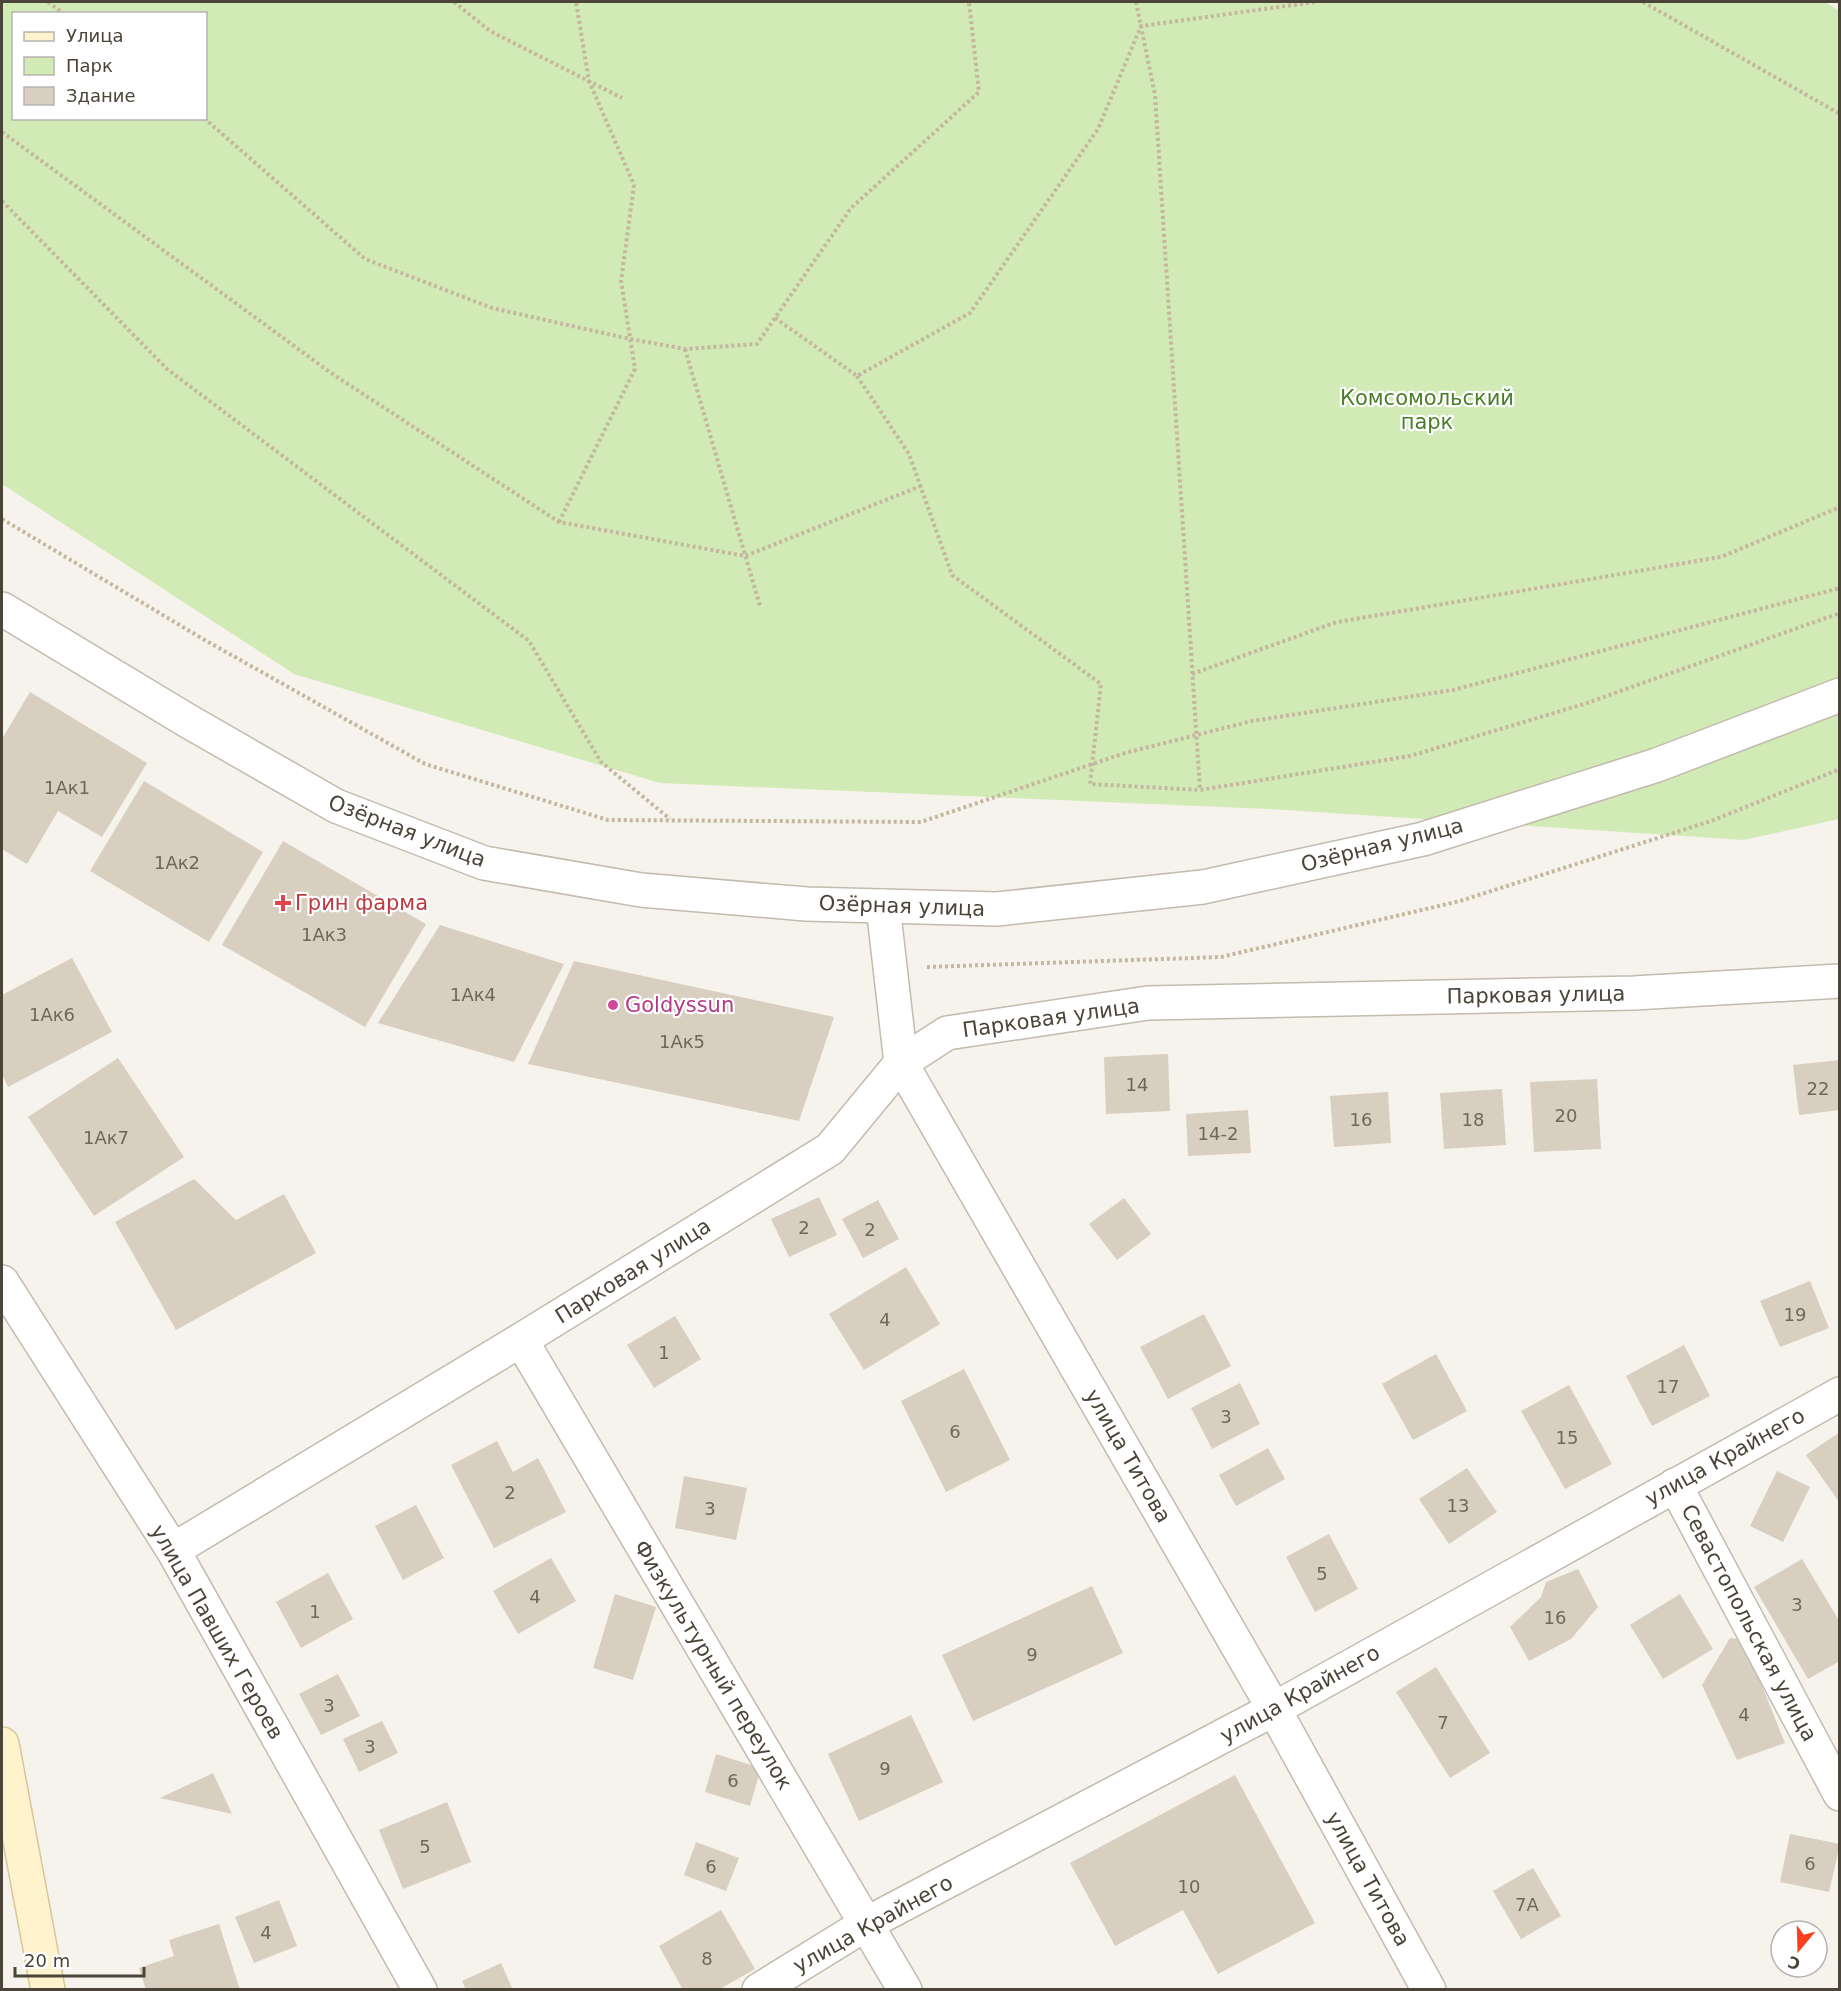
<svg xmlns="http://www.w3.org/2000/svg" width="1841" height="1991" viewBox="0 0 1841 1991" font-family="'DejaVu Sans',sans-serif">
<rect width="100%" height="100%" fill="#f6f3ec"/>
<path fill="#d2eab5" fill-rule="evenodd" d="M2 2H1825L1840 11 1839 819 1744 840 1270 809 660 783 294 674 2 484ZM14 14H206V118H14Z"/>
<g fill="#d8cfc1">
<polygon points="30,692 147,763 102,837 58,811 27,864 2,849 2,739"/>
<polygon points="144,781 263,852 209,942 90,871"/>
<polygon points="283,841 426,924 365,1027 222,945"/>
<polygon points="440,925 564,964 514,1062 378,1023"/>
<polygon points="72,958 112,1032 8,1087 2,1074 2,995"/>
<polygon points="574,961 834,1017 799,1121 528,1064"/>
<polygon points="1168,1054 1170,1111 1106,1114 1104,1057"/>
<polygon points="118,1058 184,1157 94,1216 28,1117"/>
<polygon points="1840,1060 1840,1110 1799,1115 1793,1065"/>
<polygon points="1597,1079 1601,1149 1534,1152 1530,1082"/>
<polygon points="1502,1089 1506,1145 1444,1149 1440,1093"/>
<polygon points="1388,1092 1391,1143 1334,1147 1330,1096"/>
<polygon points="1248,1110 1251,1153 1188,1156 1186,1114"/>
<polygon points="194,1179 236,1220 284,1194 316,1253 176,1330 115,1222"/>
<polygon points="819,1197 837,1235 789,1257 771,1219"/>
<polygon points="1124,1198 1151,1234 1117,1260 1089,1224"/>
<polygon points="878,1200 899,1239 863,1258 842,1219"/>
<polygon points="906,1267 940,1324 864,1370 829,1314"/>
<polygon points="1810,1281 1829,1328 1780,1347 1760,1301"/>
<polygon points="1204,1314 1231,1366 1168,1399 1140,1347"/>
<polygon points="675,1316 701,1359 654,1388 627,1345"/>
<polygon points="1684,1345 1710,1396 1652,1426 1626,1376"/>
<polygon points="1436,1354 1467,1411 1413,1440 1382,1384"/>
<polygon points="964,1369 1010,1460 946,1492 901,1401"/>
<polygon points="1240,1383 1260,1424 1212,1449 1191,1408"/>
<polygon points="1569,1385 1612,1464 1565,1489 1521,1411"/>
<polygon points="1840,1432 1840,1503 1806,1455"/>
<polygon points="497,1441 513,1472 538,1458 566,1512 494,1548 451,1465"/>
<polygon points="1268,1448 1285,1479 1236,1506 1219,1475"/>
<polygon points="1467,1468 1497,1512 1449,1544 1419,1499"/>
<polygon points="1777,1471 1810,1487 1783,1542 1750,1526"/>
<polygon points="684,1476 747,1488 736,1540 675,1528"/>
<polygon points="416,1505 444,1558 403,1580 375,1526"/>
<polygon points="1329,1534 1358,1589 1315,1612 1286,1557"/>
<polygon points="551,1558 576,1601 518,1634 493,1591"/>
<polygon points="1802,1559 1840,1622 1840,1661 1808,1679 1754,1587"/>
<polygon points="1578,1569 1598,1607 1571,1639 1529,1661 1510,1627 1541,1597 1546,1582"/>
<polygon points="328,1573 353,1619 301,1648 276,1602"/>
<polygon points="1092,1586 1123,1653 973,1721 942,1655"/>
<polygon points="615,1594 656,1607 633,1680 593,1668"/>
<polygon points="1680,1594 1713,1649 1663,1679 1630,1625"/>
<polygon points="1730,1638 1743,1639 1785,1743 1737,1760 1702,1685"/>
<polygon points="1436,1667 1490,1753 1450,1778 1396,1692"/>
<polygon points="338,1674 360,1716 321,1735 299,1694"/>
<polygon points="911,1715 943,1782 859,1821 828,1754"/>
<polygon points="382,1721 398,1753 359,1772 343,1739"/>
<polygon points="716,1754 761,1768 750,1806 705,1792"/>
<polygon points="213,1773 232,1814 160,1798"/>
<polygon points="1235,1775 1315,1923 1218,1974 1183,1910 1115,1946 1070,1863"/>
<polygon points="447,1802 471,1862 403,1889 379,1830"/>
<polygon points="1790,1834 1840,1844 1829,1892 1780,1882"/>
<polygon points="696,1842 739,1858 726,1891 684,1875"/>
<polygon points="1533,1868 1561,1916 1521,1939 1493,1891"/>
<polygon points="279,1900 297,1946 254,1963 235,1917"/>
<polygon points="721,1910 755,1969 718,1990 683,1990 659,1946"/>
<polygon points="219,1924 240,1990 146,1990 139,1968 174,1956 169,1940"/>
<polygon points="501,1963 513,1990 466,1990 462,1981"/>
</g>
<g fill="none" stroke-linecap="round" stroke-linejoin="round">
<g stroke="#c2bbae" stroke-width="36">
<g id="street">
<polyline points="2,609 188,721 336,806 484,863 641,890 806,904 997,909 1203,887 1423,839 1657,765 1840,695"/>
<polyline points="883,906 901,1063 1274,1709 1429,1990"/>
<polyline points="2,1282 173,1550 420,1990"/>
<polyline points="521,1340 905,1990"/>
<polyline points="1675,1485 1840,1794"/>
<polyline points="173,1550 521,1340 830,1149 901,1063 947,1033 1148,1003 1634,993 1840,981"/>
<polyline points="759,1990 866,1924 1274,1709 1840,1394"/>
</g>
</g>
<g stroke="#d6c79b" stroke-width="36">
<polyline id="secondary" points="2,1744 48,1990"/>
</g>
<g stroke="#c4b79f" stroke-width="4" stroke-dasharray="3 3" stroke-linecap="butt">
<polyline points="48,2 64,14"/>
<polyline points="454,2 490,31 622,98"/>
<polyline points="1136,2 1155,95 1200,790"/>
<polyline points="1643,2 1840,114"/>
<polyline points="204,118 365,259 492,308 630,339 685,349 757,344 851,208 979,92 969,2"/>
<polyline points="2,132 331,373 559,522 745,556 921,486"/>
<polyline points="2,201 167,369 529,641 601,762 670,819"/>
<polyline points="775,318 857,376 970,313 1098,129 1141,26 1315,2"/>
<polyline points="685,349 760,606"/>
<polyline points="857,376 909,454 952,575 1101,684 1090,784 1200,790 1410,756 1584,704 1840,613"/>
<polyline points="2,519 203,639 425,764 608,820 921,822 1125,753 1252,721 1453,690 1840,588"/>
<polyline points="559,522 635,369 621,281 634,185 589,81 576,2"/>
<polyline points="1192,674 1337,622 1721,557 1840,507"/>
<polyline points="927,967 1221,957 1460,901 1711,821 1840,769"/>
</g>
<use href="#street" stroke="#fff" stroke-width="33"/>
<use href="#secondary" stroke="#fff3cd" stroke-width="33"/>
</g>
<path fill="#e0444e" stroke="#fff" stroke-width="2" d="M280 894h6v6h6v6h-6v6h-6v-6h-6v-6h6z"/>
<circle fill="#d1479c" stroke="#fff" stroke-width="2" cx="613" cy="1005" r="6"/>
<g text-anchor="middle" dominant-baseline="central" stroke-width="4.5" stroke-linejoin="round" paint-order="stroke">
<g font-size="18" fill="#6e675b">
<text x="67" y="787">1Ак1</text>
<text x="177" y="862">1Ак2</text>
<text x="324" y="934">1Ак3</text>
<text x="473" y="994">1Ак4</text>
<text x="52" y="1014">1Ак6</text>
<text x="682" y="1041">1Ак5</text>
<text x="1137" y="1084">14</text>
<text x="1818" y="1088">22</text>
<text x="1566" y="1115">20</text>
<text x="1361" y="1119">16</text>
<text x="1473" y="1119">18</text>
<text x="1218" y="1133">14-2</text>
<text x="106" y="1137">1Ак7</text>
<text x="804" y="1227">2</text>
<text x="870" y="1229">2</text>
<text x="1795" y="1314">19</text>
<text x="885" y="1319">4</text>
<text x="664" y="1352">1</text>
<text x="1668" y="1386">17</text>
<text x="1226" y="1416">3</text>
<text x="955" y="1431">6</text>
<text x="1567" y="1437">15</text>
<text x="510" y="1492">2</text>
<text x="1458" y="1505">13</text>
<text x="710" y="1508">3</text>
<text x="1322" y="1573">5</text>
<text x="535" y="1596">4</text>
<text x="1797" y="1604">3</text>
<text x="315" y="1611">1</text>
<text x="1555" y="1617">16</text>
<text x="1032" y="1654">9</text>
<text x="329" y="1705">3</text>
<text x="1744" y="1714">4</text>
<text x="1443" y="1722">7</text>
<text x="370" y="1746">3</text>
<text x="885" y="1768">9</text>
<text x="733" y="1780">6</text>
<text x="425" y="1846">5</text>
<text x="1810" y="1863">6</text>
<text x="711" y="1866">6</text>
<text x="1189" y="1886">10</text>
<text x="1527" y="1904">7А</text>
<text x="266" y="1932">4</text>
<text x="707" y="1958">8</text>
</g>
<g font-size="21" fill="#4a7f2a" stroke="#fff">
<text x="1427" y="398">Комсомольский<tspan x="1427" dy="24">парк</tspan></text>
</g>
<g font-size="21" fill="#4b4439" stroke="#fff">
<text transform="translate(407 831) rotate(21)">Озёрная улица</text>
<text transform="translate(1382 845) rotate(-14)">Озёрная улица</text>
<text transform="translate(902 906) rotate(2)">Озёрная улица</text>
<text transform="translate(1536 995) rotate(-1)">Парковая улица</text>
<text transform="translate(1051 1018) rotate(-8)">Парковая улица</text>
<text transform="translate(633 1271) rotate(-32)">Парковая улица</text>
<text transform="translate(1128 1456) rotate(60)">улица Титова</text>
<text transform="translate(1725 1457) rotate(-29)">улица Крайнего</text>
<text transform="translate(1749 1623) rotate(62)">Севастопольская улица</text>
<text transform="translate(217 1632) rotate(60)">улица Павших Героев</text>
<text transform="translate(713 1665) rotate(59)">Физкультурный переулок</text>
<text transform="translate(1300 1694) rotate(-29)">улица Крайнего</text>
<text transform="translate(1368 1879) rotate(61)">улица Титова</text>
<text transform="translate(873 1924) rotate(-29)">улица Крайнего</text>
</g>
<g font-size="21" fill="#be3a42" stroke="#fff" text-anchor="start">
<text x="295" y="903">Грин фарма</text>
</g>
<g font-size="21" fill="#b23c85" stroke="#fff" text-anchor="start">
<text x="625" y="1005">Goldyssun</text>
</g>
</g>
<rect width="1841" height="1991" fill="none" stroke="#4b4439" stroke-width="6"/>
<rect x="12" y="12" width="195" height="108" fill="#ffffff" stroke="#b7b4b0" stroke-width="1.5"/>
<rect x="24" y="32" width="30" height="9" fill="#fff3cd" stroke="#b7b4b0" stroke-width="1.5"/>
<text x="66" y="42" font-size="18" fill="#4b4439">Улица</text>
<rect x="24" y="57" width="30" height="18" fill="#d2eab5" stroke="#b7b4b0" stroke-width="1.5"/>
<text x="66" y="72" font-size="18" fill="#4b4439">Парк</text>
<rect x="24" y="87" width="30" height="18" fill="#d8cfc1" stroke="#b7b4b0" stroke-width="1.5"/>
<text x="66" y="102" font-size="18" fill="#4b4439">Здание</text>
<g transform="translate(1799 1949) rotate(199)"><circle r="28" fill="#ffffff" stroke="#b7b4b0" stroke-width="1.5"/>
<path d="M0-4.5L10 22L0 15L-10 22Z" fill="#fc3f1d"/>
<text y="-9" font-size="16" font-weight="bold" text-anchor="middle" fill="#4b4439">С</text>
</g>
<path d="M15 1967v9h129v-9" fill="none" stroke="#4b4439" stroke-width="3"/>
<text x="24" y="1967" font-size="18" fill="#4b4439" stroke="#ffffff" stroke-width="4.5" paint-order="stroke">20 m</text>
</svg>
